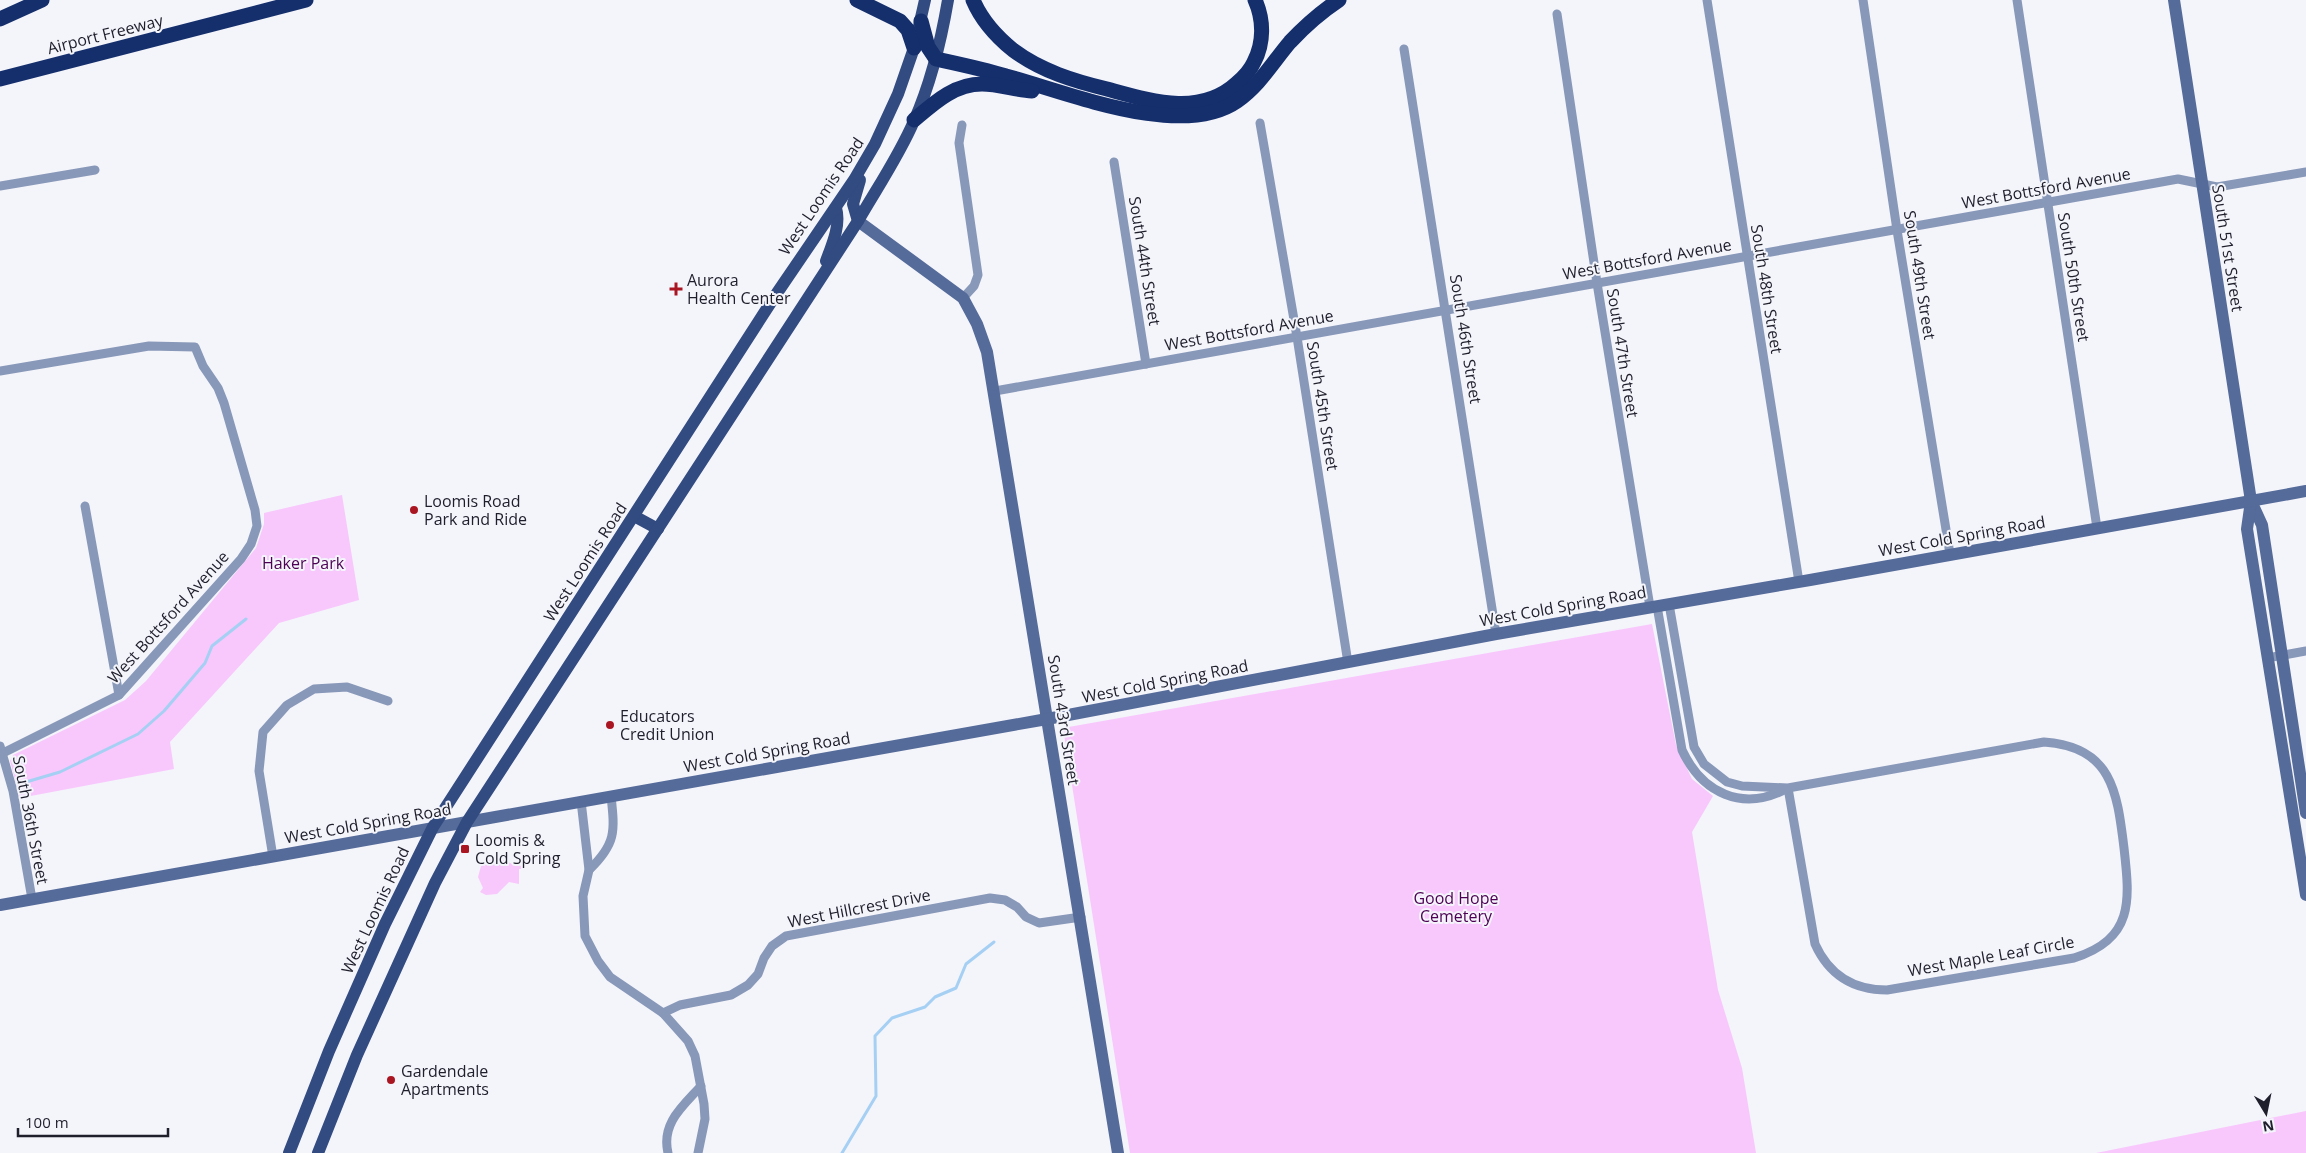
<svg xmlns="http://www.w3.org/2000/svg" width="2306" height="1153" viewBox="0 0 2306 1153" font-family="'Open Sans',sans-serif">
<rect width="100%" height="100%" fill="#f4f4fb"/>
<g fill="#f8c8fc">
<polygon points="342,495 359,600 279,623 170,742 174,769 20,798 10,761 13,755 125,700 146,681 256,548 264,524 264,513"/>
<polygon points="1652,624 1676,745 1692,779 1713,796 1692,832 1718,990 1742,1068 1756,1153 1130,1153 1063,728"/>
<path d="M492 858C504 857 510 866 522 866L521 869H519V884L509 882 497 894 486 895 480 892 483 888 478 877 481 866Z"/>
<polygon points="2306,1111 2306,1153 2096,1153"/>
</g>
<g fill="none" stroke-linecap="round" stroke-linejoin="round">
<g stroke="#a5d0f3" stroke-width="3">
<polyline points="26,782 60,772 138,734 164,711 182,690 205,663 212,646 246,619"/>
<polyline points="842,1153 876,1096 875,1036 892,1018 925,1007 935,997 956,988 966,964 994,942"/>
</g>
<g stroke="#8898b8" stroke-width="9">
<polyline points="1707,0 1799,582"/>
<polyline points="1863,0 1897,230 1950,554"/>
<polyline points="2017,0 2097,528"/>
<polyline points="1557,14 1597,283 1650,607"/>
<polyline points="1404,49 1496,634"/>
<polyline points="1260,123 1297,337 1348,663"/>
<polyline points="962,125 959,143 978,275 974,286 963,298"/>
<polyline points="1114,162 1146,364"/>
<polyline points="0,186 95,170"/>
<polyline points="0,371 149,346 195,347 203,366 218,388 224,403 255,510 257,526 251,544 241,559 119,695 3,753"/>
<polyline points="995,391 2178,179 2217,187 2306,172"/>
<polyline points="85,506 119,695"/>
<path d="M1669 604 1694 747 1704 764 1727 782 1742 786 1788 788 2044 742C2112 747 2117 791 2124 848 2130 901 2134 939 2074 958L1887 990C1853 990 1829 975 1815 944L1788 788"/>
<path d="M1657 606 1682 750C1702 793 1742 812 1786 789"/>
<polyline points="2267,658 2306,651"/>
<polyline points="0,746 13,791 32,899"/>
<polyline points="581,801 589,870 583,896 585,936 598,961 610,977 663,1013 688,1041 695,1056 704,1104 705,1119 698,1153"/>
<polyline points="273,857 259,771 263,732 287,705 314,689 347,687 388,701"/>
<path d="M589 870C616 844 615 832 611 796"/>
<polyline points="663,1013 680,1005 731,995 748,985 758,974 764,958 772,946 786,936 990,898 1005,900 1017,907 1026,917 1039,923 1081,917"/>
<path d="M668 1153C661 1123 683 1106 701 1086"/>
</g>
<g stroke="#556b99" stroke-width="12">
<polyline points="2174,0 2251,501 2262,525 2306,813"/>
<polyline points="858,221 963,298 977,324 987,352 1118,1153"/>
<polyline points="2251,501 2247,529 2306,895"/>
<polyline points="0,905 1047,719 1496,634 1810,580 2306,491"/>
</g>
<g stroke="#324b81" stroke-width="12">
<polyline points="858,221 853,204 860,180"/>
<path d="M826 261C832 245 841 225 836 208"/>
<polyline points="634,516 658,529"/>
<polyline points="289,1153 329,1051 385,924 433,827 777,293 854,180 875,144 898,94 914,48 925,0"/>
<path d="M318 1153 357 1055 435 883 467 822 858 221C877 188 899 156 914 121 931 83 941 41 948 0"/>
</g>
<g stroke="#142f6c" stroke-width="15">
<polyline points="857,0 900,21 908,30 914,48"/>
<path d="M973 0C981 19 997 37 1013 50 1041 71 1074 81 1107 89 1151 101 1200 117 1237 83 1244 77 1250 71 1254 62 1264 43 1264 20 1255 0"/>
<polyline points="0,19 42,0"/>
<path d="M921 21 928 47 936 59C959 64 983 69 1006 76 1067 92 1181 140 1237 101 1259 86 1273 62 1290 42 1305 26 1321 12 1339 0"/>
<polyline points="0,79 306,0"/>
<path d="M914 120C934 103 954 84 982 84 998 84 1016 90 1032 91"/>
</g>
</g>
<g fill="#aa1522" stroke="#f4f4fb" stroke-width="2">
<path d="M673.5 281.5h5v5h5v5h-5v5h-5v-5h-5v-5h5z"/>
<circle cx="414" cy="510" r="5"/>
<circle cx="610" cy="725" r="5"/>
<rect x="460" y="844" width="10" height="10" rx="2.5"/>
<circle cx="391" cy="1080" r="5"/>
</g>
<g text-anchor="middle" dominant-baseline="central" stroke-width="4" stroke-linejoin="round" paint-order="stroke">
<g font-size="16" fill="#1e1f2b" stroke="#f4f4fb">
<text transform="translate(105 34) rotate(-14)">Airport Freeway</text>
<text transform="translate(2046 188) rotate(-10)">West Bottsford Avenue</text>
<text transform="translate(821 196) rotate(-56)">West Loomis Road</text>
<text transform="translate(2228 248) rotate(81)">South 51st Street</text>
<text transform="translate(1647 259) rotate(-10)">West Bottsford Avenue</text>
<text transform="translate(1145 261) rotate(81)">South 44th Street</text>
<text transform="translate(1920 275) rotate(81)">South 49th Street</text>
<text transform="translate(2074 277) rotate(81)">South 50th Street</text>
<text transform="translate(1767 289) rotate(81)">South 48th Street</text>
<text transform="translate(1249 330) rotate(-10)">West Bottsford Avenue</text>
<text transform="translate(1466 339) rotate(81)">South 46th Street</text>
<text transform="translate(1623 353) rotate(81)">South 47th Street</text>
<text transform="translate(1323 406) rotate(81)">South 45th Street</text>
<text transform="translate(1962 536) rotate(-10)">West Cold Spring Road</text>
<text transform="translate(585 562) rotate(-57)">West Loomis Road</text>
<text transform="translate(1563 606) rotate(-10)">West Cold Spring Road</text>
<text transform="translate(168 617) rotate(-48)">West Bottsford Avenue</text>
<text transform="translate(1165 681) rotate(-11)">West Cold Spring Road</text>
<text transform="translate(1064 720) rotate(81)">South 43rd Street</text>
<text transform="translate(767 752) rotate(-10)">West Cold Spring Road</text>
<text transform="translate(31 820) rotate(79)">South 36th Street</text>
<text transform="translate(368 823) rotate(-10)">West Cold Spring Road</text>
<text transform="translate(859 908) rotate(-11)">West Hillcrest Drive</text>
<text transform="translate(375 910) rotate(-65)">West Loomis Road</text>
<text transform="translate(1991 956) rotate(-10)">West Maple Leaf Circle</text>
</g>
<g font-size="16" fill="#1e1f2b" stroke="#f4f4fb" text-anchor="start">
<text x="687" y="280">Aurora<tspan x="687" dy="18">Health Center</tspan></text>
<text x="424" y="501">Loomis Road<tspan x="424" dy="18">Park and Ride</tspan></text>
<text x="620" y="716">Educators<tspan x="620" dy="18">Credit Union</tspan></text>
<text x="475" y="840">Loomis &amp;<tspan x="475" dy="18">Cold Spring</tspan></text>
<text x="401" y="1071">Gardendale<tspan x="401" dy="18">Apartments</tspan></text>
</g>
<g font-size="16" fill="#4e0055" stroke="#f4f4fb">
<text x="303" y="563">Haker Park</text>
<text x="1456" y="898">Good Hope<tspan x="1456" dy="18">Cemetery</tspan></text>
</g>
</g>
<g transform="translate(2266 1113) rotate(170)" stroke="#f4f4fb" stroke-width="4" paint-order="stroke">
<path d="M0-4L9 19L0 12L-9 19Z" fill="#1e1f2b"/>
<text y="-8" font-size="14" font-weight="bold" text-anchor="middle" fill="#1e1f2b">N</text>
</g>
<path d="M18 1128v8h150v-8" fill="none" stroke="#1e1f2b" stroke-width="2.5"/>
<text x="25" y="1128" font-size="15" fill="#1e1f2b" stroke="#f4f4fb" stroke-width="4" paint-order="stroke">100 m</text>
</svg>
